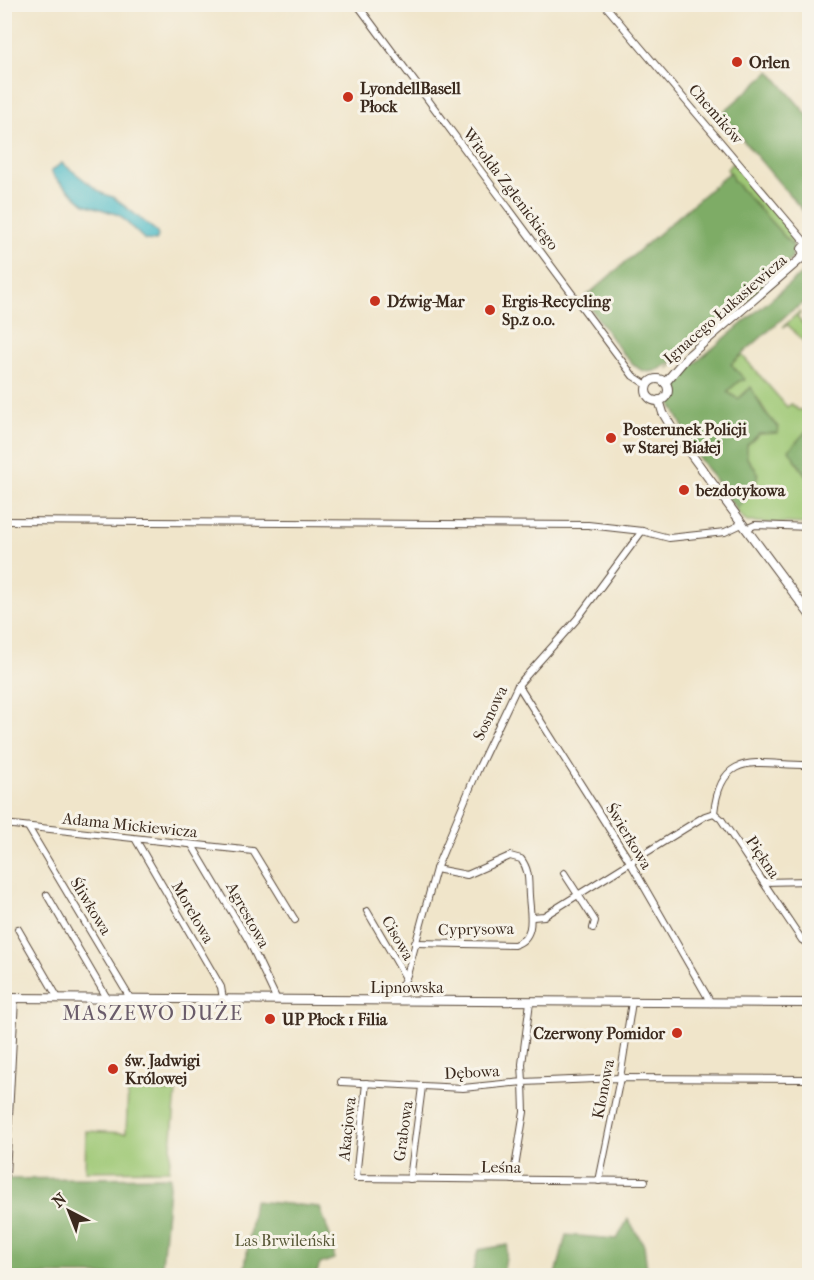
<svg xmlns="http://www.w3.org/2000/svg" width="814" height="1280" viewBox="0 0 814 1280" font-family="'IM FELL French Canon',serif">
<rect width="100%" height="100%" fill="#f7f3e8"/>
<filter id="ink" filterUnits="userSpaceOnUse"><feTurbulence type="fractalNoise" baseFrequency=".0167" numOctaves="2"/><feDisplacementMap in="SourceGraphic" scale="12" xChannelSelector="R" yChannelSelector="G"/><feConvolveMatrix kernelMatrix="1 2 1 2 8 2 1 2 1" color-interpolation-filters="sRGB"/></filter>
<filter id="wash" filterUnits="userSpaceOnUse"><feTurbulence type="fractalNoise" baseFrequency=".008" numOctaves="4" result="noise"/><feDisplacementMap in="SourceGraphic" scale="24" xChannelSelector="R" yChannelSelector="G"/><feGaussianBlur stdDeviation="1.35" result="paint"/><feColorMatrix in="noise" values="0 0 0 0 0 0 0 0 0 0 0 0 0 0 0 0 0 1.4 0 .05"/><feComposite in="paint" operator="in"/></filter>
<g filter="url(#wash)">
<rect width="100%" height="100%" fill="#f0e5ca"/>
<g fill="#9ec874" stroke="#6c7949" stroke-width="1.5">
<polygon points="733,163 795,236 793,246 733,180 727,169"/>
<polygon points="792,258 778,275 668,369 695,340"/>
<polygon points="799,312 801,313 797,317 809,331 809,338 805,343 788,325 783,327"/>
<polygon points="742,355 787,407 791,404 798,410 809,409 809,428 802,436 795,460 809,480 809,524 747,522 735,509 753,486 755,468 747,458 747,445 755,438 769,417 756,396 746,393 738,399 727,392 739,381 731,364"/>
<polygon points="128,1090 176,1092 169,1170 85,1171 86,1131 126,1133"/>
</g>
<g fill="#7eac66" stroke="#5c6b42" stroke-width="1.5">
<polygon points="770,71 809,117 809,218 721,114"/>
<path d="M730 172 733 180 793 246 792 258 674 360C666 366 655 374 644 371 626 366 596 314 584 298Z"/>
<path d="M807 269H809V300L791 311 731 364 745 380 739 381 727 392 738 399 751 387 763 410 779 428 777 433 759 434 747 445V458L758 473C756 489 748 498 736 509L683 436 685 431 670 402 678 380 694 364Z"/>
<polygon points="809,428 809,480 789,450"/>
<polygon points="170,1177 161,1275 5,1275 5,1179"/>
<path d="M254 1201 320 1207C325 1225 335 1242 334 1259L320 1264 316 1275H244Z"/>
<polygon points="628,1219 644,1245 647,1269 636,1275 556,1275 566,1235 617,1239"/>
<polygon points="508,1245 503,1275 472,1275 478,1250"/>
</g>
<polygon fill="#4ebbc7" stroke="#447272" stroke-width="1.5" points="62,163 103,194 113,197 156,231 158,236 156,241 145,240 119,215 85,204 55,178 51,171"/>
</g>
<g filter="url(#ink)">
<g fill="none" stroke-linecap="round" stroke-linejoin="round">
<g stroke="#564638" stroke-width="8">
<g id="minor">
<polyline points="357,4 633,376 647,385"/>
<polyline points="604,4 806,243"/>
<polyline points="4,521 588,525 642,531 669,538 725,532 742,524"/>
<polyline points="746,529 755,525 810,527"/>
<polyline points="518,685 630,862 711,1003"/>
<polyline points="714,813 721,819 802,940 810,945"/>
<path d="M714 813C721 746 760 766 810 765"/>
<polyline points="4,824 253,851 295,920"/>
<polyline points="28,827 130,998"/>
<polyline points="136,840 221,987 223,999"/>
<polyline points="192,845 249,941 277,1000"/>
<polyline points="564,873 595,921 593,928"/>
<polyline points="764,882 810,881"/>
<polyline points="47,895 107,998"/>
<polyline points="367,911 406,978"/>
<polyline points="533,917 544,916 705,816 714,813"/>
<polyline points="18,929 58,998"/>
<path d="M415 943 514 945C537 938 530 914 529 896 528 881 530 871 521 859L510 856 467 875 436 869"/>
<polyline points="394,1000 407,975 436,869 478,769 518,685 577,619 642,531"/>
<polyline points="341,1082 463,1088 523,1082 522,1064 530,1002"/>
<polyline points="366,1083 356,1178 645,1181"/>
<polyline points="6,1175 15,998"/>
<polyline points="410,1179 422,1087"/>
<polyline points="513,1180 524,1112 523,1082 620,1078 810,1079"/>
<polyline points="599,1181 620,1078 632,1002"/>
</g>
</g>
<g stroke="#564638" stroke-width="10">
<g id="major">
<polyline points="810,240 802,249 804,256 810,259"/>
<circle cx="657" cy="390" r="11"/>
<polyline points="665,383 687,357 804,256"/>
<polyline points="659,400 663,413 673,430 810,615"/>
<polyline points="4,998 810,1003"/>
</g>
</g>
<use href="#minor" stroke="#fff" stroke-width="6"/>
<use href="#major" stroke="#fff" stroke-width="8"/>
</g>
</g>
<g fill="#c8321e" stroke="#f7f3e8" stroke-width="2">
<circle cx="737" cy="62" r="6"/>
<circle cx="348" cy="97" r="6"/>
<circle cx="375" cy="301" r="6"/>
<circle cx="490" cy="310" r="6"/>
<circle cx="611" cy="438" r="6"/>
<circle cx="684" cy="490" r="6"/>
<circle cx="270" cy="1019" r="6"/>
<circle cx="677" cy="1033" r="6"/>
<circle cx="113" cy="1069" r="6"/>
</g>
<g text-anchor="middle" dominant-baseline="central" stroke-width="6" stroke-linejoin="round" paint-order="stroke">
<g font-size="16" font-weight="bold" fill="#3b2a1e" stroke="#f7f3e8" text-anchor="start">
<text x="749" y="62">Orlen</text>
<text x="360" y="88">LyondellBasell<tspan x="360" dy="18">Płock</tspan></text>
<text x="387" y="301">Dźwig-Mar</text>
<text x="502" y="301">Ergis-Recycling<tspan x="502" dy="18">Sp.z o.o.</tspan></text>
<text x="623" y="429">Posterunek Policji<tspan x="623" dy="18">w Starej Białej</tspan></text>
<text x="696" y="490">bezdotykowa</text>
<text x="282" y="1019">UP Płock 1 Filia</text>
<text x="665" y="1033" text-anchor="end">Czerwony Pomidor</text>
<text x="125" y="1060">św. Jadwigi<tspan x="125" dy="18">Królowej</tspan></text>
</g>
<g font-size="16" fill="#3b2a1e" stroke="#f7f3e8">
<text transform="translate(716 114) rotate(49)">Chemików</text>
<text transform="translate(511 189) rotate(53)">Witolda Zglenickiego</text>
<text transform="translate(725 309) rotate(-41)">Ignacego Łukasiewicza</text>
<text transform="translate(490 713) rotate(-64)">Sosnowa</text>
<text transform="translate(130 825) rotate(6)">Adama Mickiewicza</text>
<text transform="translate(629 836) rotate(59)">Świerkowa</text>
<text transform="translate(763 857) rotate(56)">Piękna</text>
<text transform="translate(91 906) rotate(59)">Śliwkowa</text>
<text transform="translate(193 912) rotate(60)">Morelowa</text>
<text transform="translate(248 915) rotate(61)">Agrestowa</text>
<text transform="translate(476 929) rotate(-1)">Cyprysowa</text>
<text transform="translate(398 938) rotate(60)">Cisowa</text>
<text x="407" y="987">Lipnowska</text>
<text transform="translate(472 1072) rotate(-3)">Dębowa</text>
<text transform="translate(603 1089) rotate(-79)">Klonowa</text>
<text transform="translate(347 1129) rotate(-84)">Akacjowa</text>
<text transform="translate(403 1131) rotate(-82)">Grabowa</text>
<text transform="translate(501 1167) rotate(1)">Leśna</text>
</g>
<g font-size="16" fill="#595938" stroke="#f7f3e8">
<text x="285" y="1240">Las Brwileński</text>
</g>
<g font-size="20" letter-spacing="1.5" fill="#6a5c6a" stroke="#f7f3e8">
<text x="153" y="1013">MASZEWO DUŻE</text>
</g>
</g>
<rect width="814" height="1280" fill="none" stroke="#f7f3e8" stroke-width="24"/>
<g transform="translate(69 1211) rotate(318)" stroke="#f7f3e8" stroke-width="4.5" paint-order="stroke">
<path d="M0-4.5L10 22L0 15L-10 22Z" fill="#3b2a1e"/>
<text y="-9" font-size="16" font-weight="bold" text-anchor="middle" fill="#3b2a1e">N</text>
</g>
</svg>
